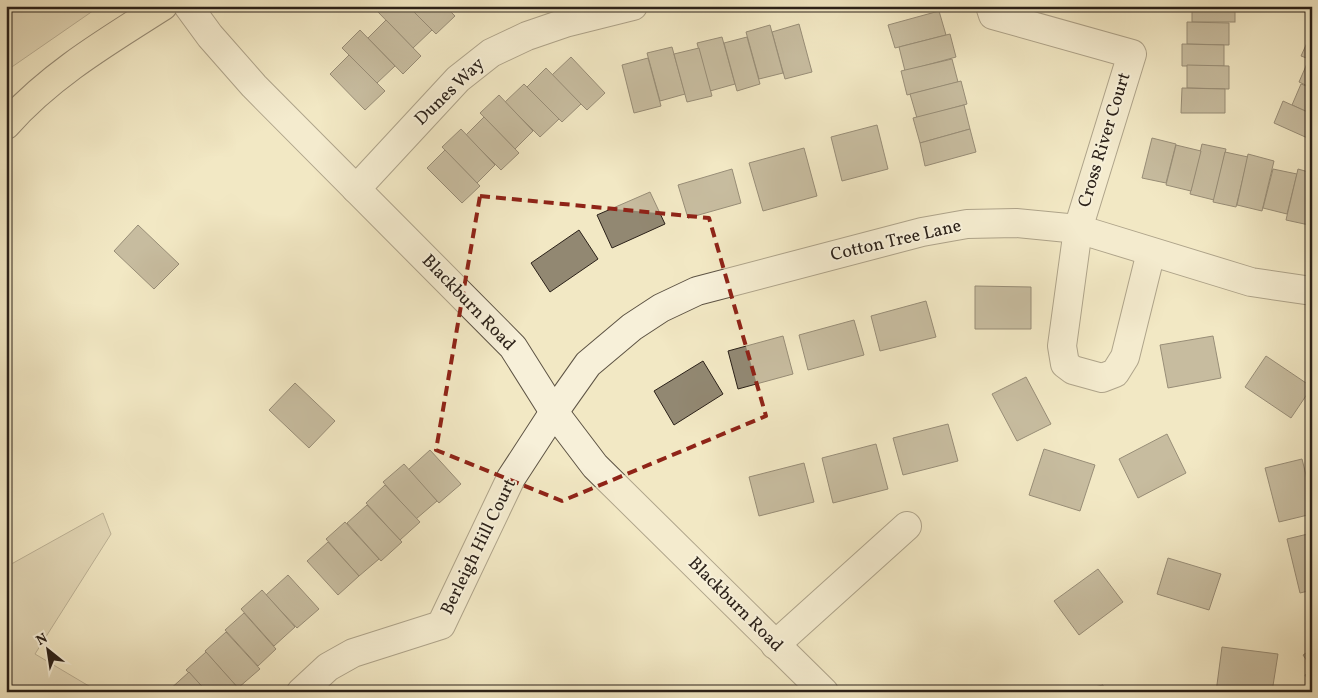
<svg xmlns="http://www.w3.org/2000/svg" width="1318" height="698" viewBox="0 0 1318 698" font-family="Vollkorn,serif">
<rect width="100%" height="100%" fill="#f2e8c4"/>
<filter id="stains"><feTurbulence type="fractalNoise" baseFrequency=".004" numOctaves="4"/><feColorMatrix values="0 0 0 0 .2 0 0 0 0 .09 0 0 0 0 .02 0 0 0 .5 -.17"/></filter>
<radialGradient id="worn" r=".72"><stop offset=".6" stop-color="#630" stop-opacity="0"/><stop offset="1" stop-color="#630" stop-opacity=".3"/></radialGradient>
<g fill="#d0c6a7" stroke="#7e7460">
<polygon points="6,6 100,6 6,71"/>
<polygon points="103,513 111,534 35,654 99,692 6,692 6,567"/>
</g>
<g fill="#928872" stroke="#2b2119">
<polygon points="384,6 408,6 432,30 413,48 378,12"/>
<polygon points="408,6 445,6 455,16 436,34"/>
<rect x="1192" y="6" width="43" height="16"/>
<polygon points="939,11 946,35 895,48 888,25"/>
<polygon points="386,20 421,56 403,74 368,38"/>
<polygon points="1187,22 1229,23 1229,45 1187,44"/>
<polygon points="799,24 812,72 785,79 772,32"/>
<polygon points="770,25 783,73 759,79 746,32"/>
<polygon points="360,30 395,66 377,83 342,48"/>
<polygon points="950,34 956,57 905,71 899,47"/>
<polygon points="1311,34 1312,34 1312,60 1301,56"/>
<polygon points="722,37 735,84 710,91 697,43"/>
<polygon points="747,37 760,84 737,91 724,43"/>
<polygon points="1182,44 1224,45 1224,66 1182,66"/>
<polygon points="672,47 685,94 660,101 647,53"/>
<polygon points="699,48 712,96 687,102 674,54"/>
<polygon points="349,55 385,91 365,110 330,74"/>
<polygon points="571,57 605,93 587,110 552,75"/>
<polygon points="648,58 661,106 634,113 622,65"/>
<polygon points="952,59 958,82 907,95 901,71"/>
<polygon points="1309,59 1312,60 1312,88 1299,82"/>
<polygon points="1187,65 1229,66 1229,89 1187,88"/>
<polygon points="546,68 581,104 562,122 527,87"/>
<polygon points="961,81 967,104 917,118 910,94"/>
<polygon points="524,84 559,119 540,137 505,102"/>
<polygon points="1301,84 1312,88 1312,114 1292,105"/>
<polygon points="1182,88 1225,89 1225,113 1181,113"/>
<polygon points="499,95 533,131 515,149 480,113"/>
<polygon points="1283,101 1312,114 1312,140 1274,123"/>
<polygon points="964,105 970,129 920,143 913,118"/>
<polygon points="484,117 519,153 501,170 466,135"/>
<polygon points="877,125 888,169 842,181 831,137"/>
<polygon points="461,129 495,165 477,183 442,147"/>
<polygon points="970,129 976,152 925,166 920,143"/>
<polygon points="1152,138 1176,144 1166,183 1142,178"/>
<polygon points="1202,144 1226,149 1214,200 1190,194"/>
<polygon points="1176,145 1201,151 1191,191 1166,185"/>
<polygon points="804,148 817,196 763,211 749,163"/>
<polygon points="445,150 480,186 462,203 427,168"/>
<polygon points="1225,152 1248,157 1236,207 1213,202"/>
<polygon points="1248,154 1274,161 1262,211 1237,205"/>
<polygon points="732,169 741,203 688,218 678,185"/>
<polygon points="1273,169 1297,174 1287,214 1263,208"/>
<polygon points="1298,169 1312,173 1312,214 1309,225 1286,220"/>
<polygon points="650,192 665,224 612,248 597,215"/>
<polygon points="138,225 179,264 154,289 114,251"/>
<polygon points="579,230 598,259 550,292 531,263"/>
<polygon points="975,286 1031,287 1031,329 975,329"/>
<polygon points="926,301 936,337 880,351 871,316"/>
<polygon points="854,320 864,355 808,370 799,335"/>
<polygon points="783,336 793,374 738,389 728,351"/>
<polygon points="1213,336 1221,378 1168,388 1160,345"/>
<polygon points="1266,356 1312,387 1291,418 1245,387"/>
<polygon points="703,361 723,394 674,425 654,391"/>
<polygon points="1026,377 1051,424 1017,441 992,394"/>
<polygon points="295,383 335,421 309,448 269,410"/>
<polygon points="948,424 958,461 903,475 893,438"/>
<polygon points="1167,434 1186,473 1138,498 1119,459"/>
<polygon points="876,444 888,489 833,503 822,458"/>
<polygon points="1044,449 1095,465 1080,511 1029,495"/>
<polygon points="430,450 461,484 439,503 408,470"/>
<polygon points="1302,459 1312,499 1312,514 1279,522 1265,468"/>
<polygon points="804,463 814,502 759,516 749,477"/>
<polygon points="404,464 437,501 416,519 383,482"/>
<polygon points="385,485 420,522 400,540 366,503"/>
<polygon points="367,505 402,542 381,561 347,523"/>
<polygon points="345,522 379,559 359,576 326,539"/>
<polygon points="1312,533 1312,590 1300,593 1287,539"/>
<polygon points="328,542 359,576 338,595 307,561"/>
<polygon points="1168,558 1221,574 1209,610 1157,594"/>
<polygon points="1098,569 1123,602 1079,635 1054,601"/>
<polygon points="288,575 319,609 297,628 266,595"/>
<polygon points="262,590 295,627 274,646 241,609"/>
<polygon points="244,613 276,649 258,666 225,630"/>
<polygon points="226,632 260,669 238,688 205,651"/>
<polygon points="1222,647 1278,654 1272,692 1216,692"/>
<polygon points="1312,649 1312,668 1303,655"/>
<polygon points="206,652 239,689 236,692 207,692 186,670"/>
<polygon points="1312,670 1312,686 1305,675"/>
<polygon points="189,672 207,692 168,692 168,691"/>
<polygon points="1103,685 1105,692 1073,692"/>
</g>
<g fill="none" stroke-linecap="round" stroke-linejoin="round">
<g stroke="#5d5344" stroke-width="30">
<g id="minor">
<polyline points="188,6 210,36 254,86 513,347 554,412 595,466 824,692"/>
<polyline points="990,6 993,15 1132,54 1078,229 1062,346 1065,364 1073,370 1102,378 1115,373 1125,357 1151,252"/>
<polyline points="356,189 458,79 491,53 527,36 565,23 633,6"/>
<polyline points="775,645 907,526"/>
<polyline points="301,692 328,667 353,653 441,625 511,478 554,412 588,364 632,327 661,308 697,291 922,232 967,224 1016,223 1078,229 1251,282 1312,291"/>
</g>
</g>
<g stroke="#2b2119" stroke-width="30">
<path id="highway" d="M6 125C50 75 108 41 163 6"/>
</g>
<use href="#minor" stroke="#f7f0d9" stroke-width="28"/>
<use href="#highway" stroke="#f2e8c4" stroke-width="28"/>
</g>
<path d="M0 0H1318V698H0ZM480 196 709 218 766 416 562 501 436 450Z" fill="#f2e8c4" fill-opacity=".55" fill-rule="evenodd"/>
<path fill="none" stroke="#8f2418" stroke-width="4" stroke-dasharray="10 6" stroke-linejoin="round" d="M480 196 709 218 766 416 562 501 436 450Z"/>
<g text-anchor="middle" dominant-baseline="central" stroke-width="4" stroke-linejoin="round" paint-order="stroke">
<g font-size="18" fill="#2b2119" stroke="#f7f0d9">
<text transform="translate(450 92) rotate(-44)">Dunes Way</text>
<text transform="translate(1105 140) rotate(-73)">Cross River Court</text>
<text transform="translate(896 241) rotate(-13)">Cotton Tree Lane</text>
<text transform="translate(468 303) rotate(46)">Blackburn Road</text>
<text transform="translate(479 547) rotate(-64)">Berleigh Hill Court</text>
<text transform="translate(735 605) rotate(45)">Blackburn Road</text>
</g>
</g>
<rect width="1318" height="698" fill="none" stroke="#f2e8c4" stroke-width="25"/>
<rect x="8" y="8" width="1303" height="683" fill="none" stroke="#2b2119" stroke-width="2.5"/>
<rect x="12" y="12" width="1293" height="673" fill="none" stroke="#2b2119"/>
<g transform="translate(48 650) rotate(330)" stroke="#f7f0d9" stroke-width="4" paint-order="stroke">
<path d="M0-4L9 19L0 12L-9 19Z" fill="#2b2119"/>
<text y="-8" font-size="14" font-weight="bold" text-anchor="middle" fill="#2b2119">N</text>
</g>
<rect width="100%" height="100%" filter="url(#stains)"/>
<rect width="100%" height="100%" fill="url(#worn)"/>
</svg>
